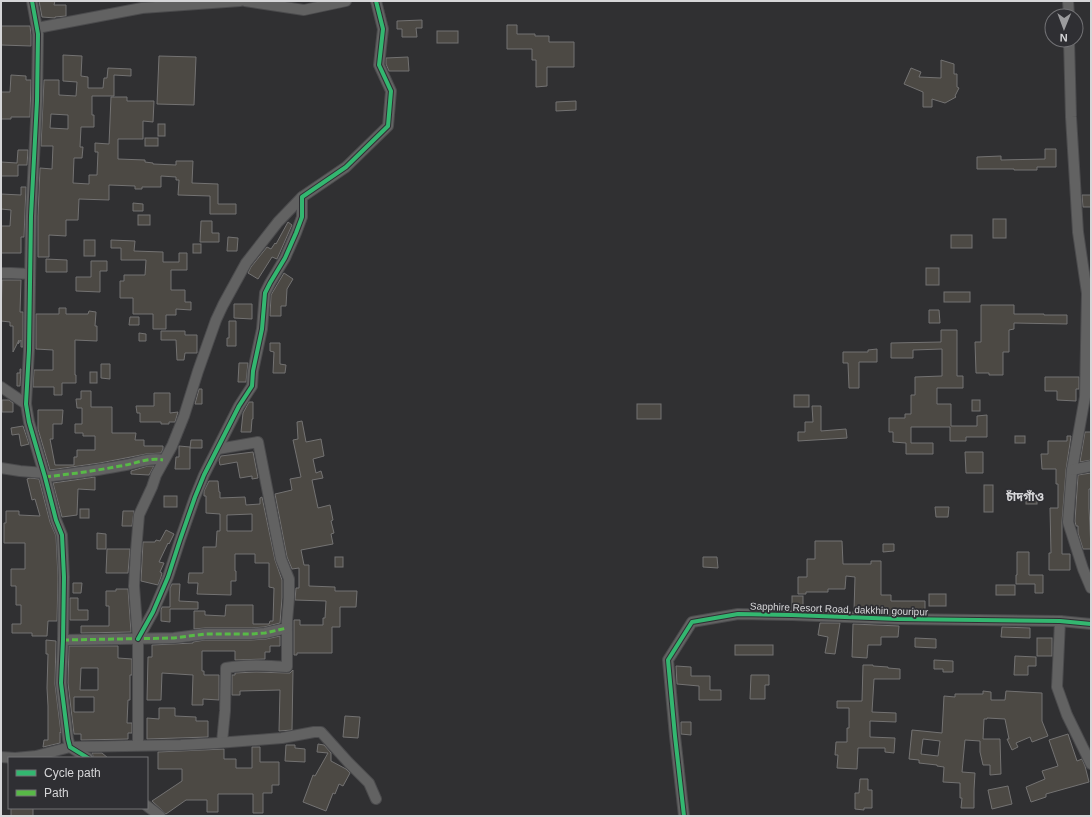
<svg xmlns="http://www.w3.org/2000/svg" width="1092" height="817" viewBox="0 0 1092 817" font-family="Arial,'Noto Sans Bengali',sans-serif">
<rect width="100%" height="100%" fill="#303032"/>
<g fill="#4c4944" stroke="#737272" fill-rule="evenodd">
<polygon points="39,1 55,1 54,5 66,5 66,16 55,17 55,18 42,17"/>
<polygon points="422,20 422,28 416,28 417,37 402,37 402,29 397,29 397,21"/>
<polygon points="507,25 517,25 517,34 535,34 535,36 549,36 549,42 574,42 574,67 547,67 547,86 536,87 536,60 532,60 532,49 507,49"/>
<polygon points="1,26 30,26 31,35 31,46 1,45"/>
<rect x="437" y="31" width="21" height="12"/>
<path d="M63 55 82 56 81 76 88 77V88H103L104 78H107L108 68 131 69V76L114 75V96H92V115H94V127H81L80 147H83L82 158H74L73 183 89 184V175H97L98 152H95V143L109 144 111 97H127V101H154L153 122 143 121V139H118V159L145 160V162L153 163V164L176 165V161H193L192 183 218 184V204H236V214H210V196L178 195 179 180H176V177L161 176V187H142V189H135V186L109 185V200L79 199 78 220H66V236L49 235V257H38V216L40 168 52 169 53 146H41L44 80H59V95L76 96 77 82 63 81ZM51 114 68 115V129L50 128Z"/>
<polygon points="159,56 196,57 194,105 157,104"/>
<polygon points="408,57 409,71 389,71 386,64 386,58"/>
<polygon points="941,60 954,64 954,74 957,74 957,87 959,88 955,96 956,97 945,103 932,99 932,107 923,107 923,92 904,84 911,68 921,72 919,77 941,78"/>
<polygon points="11,75 26,76 26,80 31,80 30,117 11,117 11,119 1,119 1,92 10,92"/>
<polygon points="576,101 576,110 556,111 556,102"/>
<rect x="158" y="124" width="7" height="12"/>
<rect x="145" y="138" width="13" height="8"/>
<polygon points="1045,149 1056,149 1056,167 1037,167 1037,170 1014,170 1014,169 977,169 977,157 1001,156 1001,160 1045,159"/>
<polygon points="18,150 28,150 27,165 18,165 18,176 1,176 1,162 17,163"/>
<polygon points="21,187 26,187 24,237 21,237 21,253 1,253 1,226 10,226 11,210 1,209 1,194 21,195"/>
<polygon points="1082,195 1091,195 1091,207 1083,207"/>
<polygon points="133,203 143,204 143,211 133,211"/>
<rect x="138" y="215" width="12" height="10"/>
<rect x="993" y="219" width="13" height="19"/>
<polygon points="201,221 212,221 212,233 219,233 219,242 200,242"/>
<polygon points="288,222 292,225 277,259 272,257 258,279 248,273 251,267 267,247 271,249 275,243 276,244"/>
<rect x="951" y="235" width="21" height="13"/>
<polygon points="228,237 238,238 237,251 227,251"/>
<rect x="84" y="240" width="11" height="16"/>
<polygon points="111,240 135,241 134,251 163,252 163,262 179,262 179,253 187,253 187,270 171,270 171,290 185,290 185,302 191,302 191,310 176,309 176,315 166,315 166,329 153,329 153,314 133,314 133,298 120,298 120,281 124,281 124,275 145,275 146,260 121,260 121,248 111,248"/>
<rect x="193" y="244" width="8" height="9"/>
<polygon points="46,259 67,260 67,272 46,272"/>
<polygon points="91,261 107,261 107,271 100,271 100,292 76,291 76,277 91,277"/>
<rect x="926" y="268" width="13" height="17"/>
<polygon points="284,273 293,279 287,289 286,306 281,306 281,316 270,316 271,295"/>
<polygon points="2,280 21,280 20,312 23,312 23,347 21,347 21,340 18,344 19,340 13,352 13,326 10,326 10,322 1,321"/>
<rect x="944" y="292" width="26" height="10"/>
<polygon points="234,304 252,304 252,319 234,318"/>
<polygon points="981,305 1014,305 1014,314 1044,314 1044,315 1067,315 1067,324 1014,323 1014,329 1009,330 1009,352 1003,352 1003,375 989,375 989,373 976,373 975,342 981,342"/>
<polygon points="59,308 66,308 66,314 88,314 89,311 96,312 95,326 97,326 97,341 75,340 75,375 76,375 76,383 62,383 62,395 54,395 54,387 33,387 34,370 53,370 53,350 36,349 36,314 59,314"/>
<polygon points="929,310 939,310 940,323 929,323"/>
<polygon points="130,317 139,317 139,325 129,325"/>
<polygon points="229,321 236,321 236,346 227,346 227,338 229,338"/>
<polygon points="941,330 957,330 957,376 963,376 963,388 937,388 937,404 951,404 951,426 977,426 977,416 987,415 987,437 966,437 966,441 950,441 950,427 911,427 911,443 933,443 933,454 906,454 906,443 893,442 893,432 889,432 889,418 905,418 905,414 911,414 911,395 915,395 915,377 942,376 942,349 913,350 913,358 891,358 891,343 941,342"/>
<polygon points="161,331 185,331 185,335 197,335 197,353 185,353 184,360 177,360 176,340 161,340"/>
<polygon points="139,333 146,334 146,341 139,341"/>
<polygon points="270,343 280,343 280,364 286,365 285,373 273,373 274,352 270,351"/>
<polygon points="877,349 877,362 859,362 859,388 849,388 848,363 843,363 843,352 868,352 868,350"/>
<polygon points="239,363 248,363 246,382 238,382"/>
<polygon points="101,364 110,364 110,379 101,378"/>
<polygon points="20,369 21,369 20,386 17,386 17,373 20,373"/>
<rect x="90" y="372" width="7" height="11"/>
<polygon points="1045,377 1079,377 1079,389 1076,389 1076,401 1057,400 1057,391 1045,391"/>
<polygon points="199,389 202,389 202,404 195,404"/>
<polygon points="81,391 91,391 91,407 112,407 112,433 136,433 135,440 144,440 144,446 163,446 163,449 161,453 146,454 100,463 50,470 38,429 38,410 63,410 62,424 53,424 53,439 50,439 55,465 74,465 74,457 77,457 77,450 95,450 95,436 83,436 83,433 75,433 75,424 82,424 82,408 77,408 76,399 81,399"/>
<polygon points="154,393 170,393 170,413 178,412 175,422 169,422 169,424 161,424 161,422 140,422 140,413 137,413 136,406 154,406"/>
<rect x="794" y="395" width="15" height="12"/>
<polygon points="2,400 9,400 13,403 13,412 2,412"/>
<rect x="972" y="400" width="8" height="11"/>
<polygon points="249,402 253,402 253,419 252,419 251,432 241,432 243,413"/>
<rect x="637" y="404" width="24" height="15"/>
<polygon points="812,406 821,406 821,431 846,429 847,438 798,441 798,432 805,432 805,422 813,422"/>
<polygon points="302,421 306,442 321,439 324,456 313,459 316,473 321,471 323,478 312,480 318,508 330,505 333,520 331,521 334,533 331,534 333,544 301,550 304,565 309,565 309,586 335,587 335,591 357,591 356,607 340,607 340,627 332,627 332,653 297,653 297,655 294,655 294,620 300,620 300,625 323,625 323,618 325,618 326,601 295,600 296,588 299,588 299,568 292,569 287,557 275,494 292,490 290,479 301,477 293,440 298,439 297,422"/>
<polygon points="23,426 29,444 21,446 19,434 12,435 11,428"/>
<polygon points="1085,432 1091,432 1091,460 1080,462"/>
<rect x="1015" y="436" width="10" height="7"/>
<polygon points="1067,436 1071,436 1066,470 1062,522 1062,554 1070,554 1070,570 1049,570 1049,553 1051,553 1050,508 1058,508 1058,484 1056,484 1056,469 1042,469 1041,454 1048,454 1048,441 1067,441"/>
<polygon points="191,440 202,440 202,448 190,448"/>
<polygon points="179,446 190,447 190,469 175,469 176,457 179,457"/>
<polygon points="253,452 258,478 252,479 252,476 240,478 237,462 220,465 219,460 221,456"/>
<polygon points="965,452 983,452 983,473 966,473"/>
<polygon points="148,466 154,466 149,475 131,474 131,471"/>
<polygon points="1091,473 1091,489 1089,489 1089,508 1091,549 1083,549 1078,533 1078,526 1076,526 1075,521 1078,475"/>
<polygon points="95,477 95,490 78,489 77,515 62,517 53,483"/>
<polygon points="30,478 39,479 50,522 56,536 58,577 57,621 48,621 47,636 32,636 32,633 12,633 12,624 21,624 21,605 16,605 16,586 11,586 11,569 25,569 25,543 4,543 4,523 6,523 6,511 19,511 19,515 40,516 35,499 32,500 27,479"/>
<path d="M209 481H218L219 492H220V498L245 497 246 505 260 504V498L262 497 275 560 282 580V598L280 623 264 627 251 628H205L194 629V611H205V615L225 616 226 605H253V624H269L270 621H273L274 588 269 587V563H255V554H235V571H236V581H231V595L197 594 198 583H188L189 573H203V547H216L217 531H220V514L206 513V496H204V491ZM252 514V531H227V515Z"/>
<rect x="984" y="485" width="9" height="27"/>
<rect x="1026" y="494" width="11" height="10"/>
<rect x="164" y="496" width="13" height="11"/>
<polygon points="935,507 949,507 948,517 936,517"/>
<rect x="80" y="509" width="9" height="9"/>
<polygon points="123,511 134,511 132,526 122,526"/>
<polygon points="166,530 174,534 169,544 168,543 159,562 164,563 160,572 162,573 161,577 158,585 141,581 143,542 155,542 156,540 160,541"/>
<polygon points="97,533 106,534 106,549 97,549"/>
<polygon points="815,541 842,541 843,564 871,564 871,561 881,561 881,595 891,595 891,601 925,601 925,613 854,611 855,577 846,576 845,589 828,589 828,592 806,592 806,594 798,594 798,577 807,577 807,559 815,559"/>
<polygon points="883,544 894,544 894,551 883,552"/>
<polygon points="107,549 130,549 128,573 106,573"/>
<polygon points="1017,552 1029,552 1029,575 1043,575 1043,593 1035,593 1035,584 1016,584 1016,575 1017,575"/>
<rect x="335" y="557" width="8" height="10"/>
<polygon points="703,557 717,557 718,568 703,567"/>
<polygon points="73,583 82,583 81,593 73,593"/>
<polygon points="172,584 180,584 179,601 198,602 198,609 170,609 170,622 161,621 161,610 162,607 170,607 170,588"/>
<rect x="996" y="585" width="19" height="10"/>
<polygon points="116,589 128,589 131,632 81,633 81,626 109,626 109,606 106,606 106,591 116,591"/>
<rect x="929" y="594" width="17" height="12"/>
<rect x="792" y="596" width="11" height="13"/>
<polygon points="70,598 78,598 78,610 88,610 88,620 70,620"/>
<polygon points="820,623 840,623 835,654 825,653 828,637 818,635"/>
<polygon points="853,624 899,626 898,637 881,637 881,645 868,645 867,658 852,657"/>
<polygon points="1002,627 1030,628 1030,638 1001,637"/>
<polygon points="280,636 280,646 270,646 270,652 265,652 265,659 235,660 235,651 202,651 202,671 204,671 204,675 219,675 219,700 203,699 203,705 192,705 193,675 162,673 161,700 147,700 148,657 152,657 152,645 193,643 193,642 205,640 251,640 266,639"/>
<polygon points="915,638 936,639 936,648 915,647"/>
<rect x="1037" y="638" width="15" height="18"/>
<polygon points="46,640 56,641 55,684 61,733 60,732 60,743 43,747 44,740 48,740 48,706 47,688 48,654 46,654"/>
<rect x="735" y="645" width="38" height="10"/>
<path d="M69 646H118V658L132 659V675H130V700H128L127 723H132V733H128V739L81 740V734H74L68 683ZM81 668H98V690H80ZM74 697H94V712H74Z"/>
<polygon points="1015,656 1036,657 1036,666 1028,666 1028,675 1014,675"/>
<polygon points="934,660 953,661 953,672 943,672 943,669 934,669"/>
<polygon points="863,665 873,665 873,666 888,667 888,668 900,669 900,679 874,679 872,712 896,713 896,722 870,721 870,737 895,738 894,753 885,752 885,748 858,748 857,769 837,768 838,755 835,755 836,742 847,742 847,728 849,728 849,708 837,708 837,701 862,701"/>
<polygon points="676,666 691,667 691,676 710,676 710,690 721,690 721,700 699,700 699,686 677,684"/>
<polygon points="293,670 292,730 279,731 280,690 240,691 240,695 232,695 232,675 235,675 235,673 256,672 287,673 290,673"/>
<polygon points="751,675 769,675 769,685 765,685 765,699 750,699"/>
<path d="M983 691 991 692V700H1005L1006 691 1042 693V721L1048 736 1032 742 1030 737 1016 743 1018 747 1012 750 1007 739H1009L1005 719 987 718V719H984L983 739H1000L1001 774 990 775V765H983L980 752V741L965 740 962 772 975 773 974 790V808H961L962 798H960V783L943 782 944 767 937 766V765L919 763V760L909 759 912 730 942 733 944 696 955 697V694H983ZM923 739 940 741 938 756 921 754Z"/>
<polygon points="159,708 175,708 175,716 196,717 196,721 208,721 208,737 147,739 147,718 159,719"/>
<polygon points="345,716 360,717 358,738 343,737"/>
<polygon points="681,722 691,722 691,735 681,734"/>
<polygon points="1068,734 1077,761 1082,759 1085,766 1089,782 1046,794 1046,797 1031,802 1026,787 1045,779 1042,771 1058,766 1049,740"/>
<polygon points="318,744 324,745 331,753 331,761 346,769 350,773 343,786 339,784 335,794 333,793 326,811 303,802 313,775 315,776 328,753 317,752"/>
<polygon points="286,745 295,745 295,748 305,749 305,762 285,761"/>
<polygon points="252,747 260,747 260,762 279,762 279,785 272,785 272,793 263,793 263,813 253,813 253,794 218,794 218,812 207,812 207,800 186,800 166,814 152,801 182,781 182,769 158,769 158,752 224,749 224,759 236,759 236,768 252,768"/>
<polygon points="92,753 102,753 108,758 94,758"/>
<polygon points="860,779 868,779 868,790 872,790 872,808 864,808 864,810 855,809 855,793 859,793"/>
<polygon points="1008,786 1012,804 992,809 988,790"/>
<rect x="11" y="808" width="22" height="8"/>
</g>
<g fill="none" stroke-linecap="round" stroke-linejoin="round">
<g stroke="#4b4b4d" stroke-width="12">
<g id="minor">
<polyline points="32,1 38,34 37,101 31,216 29,350 26,404 29,422 45,477 56,520 62,535 64,577 63,640 61,683 68,739 70,747 88,758"/>
<polyline points="245,1 304,10 346,1"/>
<polyline points="1068,1 1069,16"/>
<polyline points="37,28 142,8 240,1"/>
<polyline points="1069,40 1071,117 1078,232 1087,293 1085,397 1072,470 1068,522 1083,569 1091,588"/>
<polyline points="1,273 11,273 30,274"/>
<polyline points="1,387 26,404"/>
<path d="M218 449 258 442 281 559 289 579V598L287 621V667C266 665 246 664 226 668L225 711 222 742"/>
<polyline points="1,468 20,471 44,473"/>
<polyline points="1072,470 1091,466"/>
<path d="M45 477C70 474 95 471 120 466 136 464 147 457 163 460"/>
<polyline points="1060,621 1057,687 1067,715 1091,764"/>
<polyline points="138,639 153,612 168,577 180,540 195,497 204,475 239,406 252,386 253,371 262,329 265,293 270,283 285,258 296,233 302,217 302,197 346,167 388,126 391,91 379,65 383,29 376,1"/>
<polyline points="63,640 174,638 205,634 251,634 265,633 287,628"/>
<polyline points="138,745 138,639 134,586 136,551 139,515 152,487 156,475 172,446 184,416 198,371 216,320 223,305 246,263 278,222 302,197"/>
<polyline points="1,757 15,758 36,756 70,747 181,745 217,743 282,738 314,732 321,732 348,762 369,783 376,799"/>
<polyline points="147,806 160,816"/>
<polyline points="684,816 675,736 668,660 692,622 738,614 792,615 898,619 1060,621 1091,624"/>
</g>
</g>
<use href="#minor" stroke="#626262" stroke-width="10"/>
<g stroke="#58b947" stroke-width="3" stroke-dasharray="6 3" stroke-linecap="butt">
<path d="M45 477C70 474 95 471 120 466 136 464 147 457 163 460"/>
<polyline points="63,640 174,638 205,634 251,634 265,633 287,628"/>
</g>
<g stroke="#2f2f33" stroke-width="6">
<g id="cycleway">
<polyline points="32,1 38,34 37,101 31,216 29,350 26,404 29,422 45,477 56,520 62,535 64,577 63,640 61,683 68,739 70,747 88,758"/>
<polyline points="138,639 153,612 168,577 180,540 195,497 204,475 239,406 252,386 253,371 262,329 265,293 270,283 285,258 296,233 302,217 302,197 346,167 388,126 391,91 379,65 383,29 376,1"/>
<polyline points="684,816 675,736 668,660 692,622 738,614 792,615 898,619 1060,621 1091,624"/>
</g>
</g>
<use href="#cycleway" stroke="#33b770" stroke-width="4"/>
</g>
<g text-anchor="middle" dominant-baseline="central" stroke-width="3.5" stroke-linejoin="round" paint-order="stroke">
<g font-size="10" fill="#d6d6d8" stroke="#2f2f33">
<text transform="translate(839 609) rotate(2)">Sapphire Resort Road, dakkhin gouripur</text>
</g>
<g font-size="12" font-weight="bold" fill="#d6d6d8" stroke="#2f2f33">
<text x="1025" y="497">চাঁদগাঁও</text>
</g>
</g>
<rect width="1092" height="817" fill="none" stroke="#d6d6d8" stroke-width="4"/>
<rect x="8" y="757" width="140" height="52" fill="#2f2f33" stroke="#727275"/>
<rect x="16" y="770" width="20" height="6" fill="#33b770" stroke="#727275"/>
<text x="44" y="777" font-size="12" fill="#d6d6d8">Cycle path</text>
<rect x="16" y="790" width="20" height="6" fill="#58b947" stroke="#727275"/>
<text x="44" y="797" font-size="12" fill="#d6d6d8">Path</text>
<g transform="translate(1064 28) rotate(181)"><circle r="19" fill="#2f2f33" stroke="#727275"/>
<path d="M0-3L7 15L0 10L-7 15Z" fill="#9c9c9e"/>
<text y="-6" font-size="11" font-weight="bold" text-anchor="middle" fill="#d6d6d8">N</text>
</g>
</svg>
